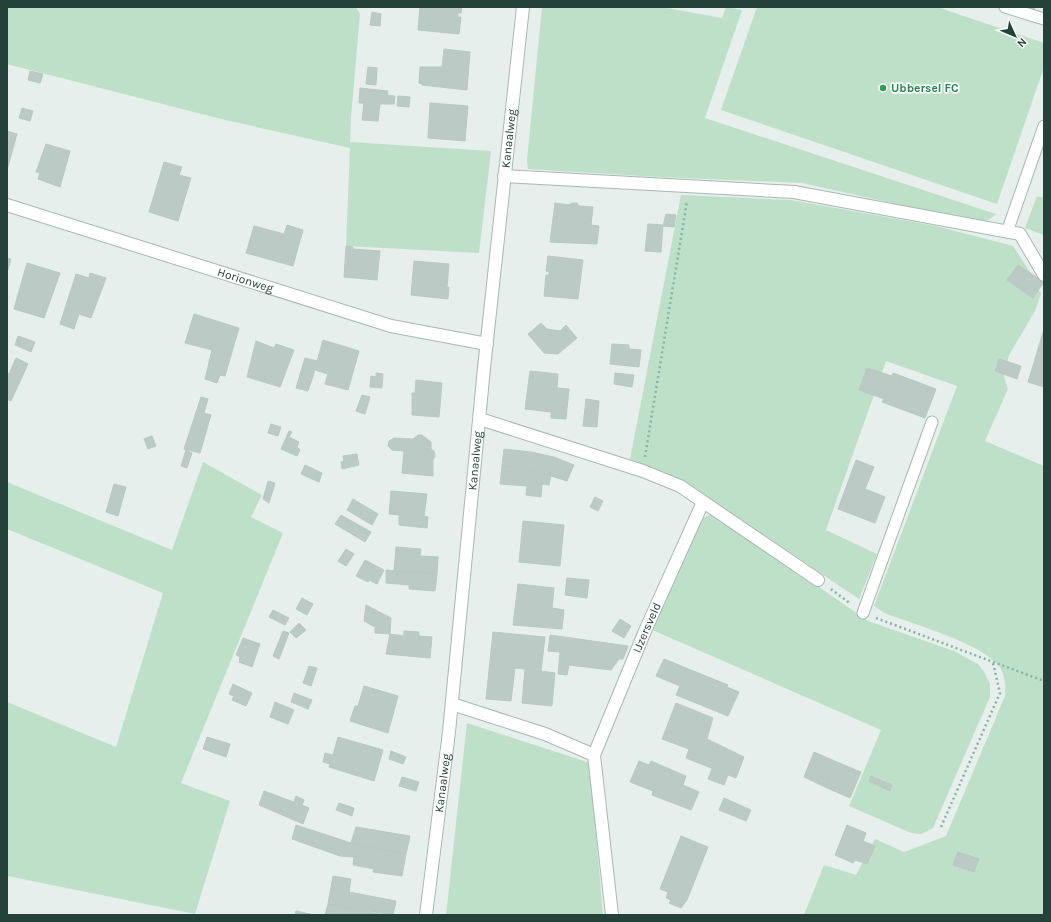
<svg xmlns="http://www.w3.org/2000/svg" width="1051" height="922" viewBox="0 0 1051 922" font-family="Karla,sans-serif">
<rect width="100%" height="100%" fill="#e6efeb"/>
<g fill="#bfe0c8">
<polygon points="7,7 356,7 360,14 351,117 350,142 491,151 479,253 346,246 350,148 221,119 7,64"/>
<polygon points="542,7 661,7 722,18 726,7 742,10 705,118 996,214 990,219 978,222 802,183 659,177 528,169 527,160"/>
<polygon points="757,7 937,7 1044,43 1044,67 997,204 721,110"/>
<path d="M681 195 791 200 936 226 1013 246 1030 272 1041 294 1035 311 1009 355 1004 377 1008 389 985 441 1044 466V915H804L824 865 856 875 875 839 904 852 946 836 1005 696C1006 686 1005 672 997 664 977 642 914 624 884 613L874 606 957 386 886 361 826 530 877 554 859 599 715 503 652 468 630 459Z"/>
<polygon points="1037,196 1044,198 1044,235 1025,228"/>
<polygon points="203,462 262,495 251,517 283,533 181,783 230,801 195,914 7,876 7,702 116,747 163,593 7,529 7,482 172,550"/>
<polygon points="712,513 868,621 954,651 978,664 985,673 990,684 990,697 933,828 921,834 911,833 849,806 881,730 650,629 703,518"/>
<polygon points="467,723 590,763 603,915 446,915"/>
</g>
<g fill="#bbcac4" stroke="#b8c9c2">
<polygon points="420,7 462,7 461,13 458,13 458,17 461,17 459,34 418,30"/>
<polygon points="1017,7 1035,7 1033,12"/>
<polygon points="372,12 381,14 380,26 370,25"/>
<polygon points="444,49 470,52 467,90 422,85 422,84 419,83 420,67 442,67"/>
<polygon points="368,67 377,68 376,85 366,84"/>
<polygon points="30,71 43,74 40,83 28,80"/>
<polygon points="360,88 388,91 387,95 395,96 394,104 380,104 378,121 362,120 364,103 359,103"/>
<polygon points="398,96 410,97 409,107 397,106"/>
<polygon points="430,103 468,106 465,141 428,138"/>
<polygon points="22,108 33,111 30,121 19,118"/>
<polygon points="7,131 17,134 7,170"/>
<polygon points="46,144 70,151 60,187 38,179 40,173 36,172"/>
<polygon points="164,162 182,167 179,175 191,178 178,221 149,212"/>
<polygon points="555,203 569,205 572,203 577,203 579,206 593,207 591,225 599,226 597,244 550,242"/>
<polygon points="666,214 676,215 674,227 663,226"/>
<polygon points="648,224 663,225 661,252 645,251"/>
<polygon points="287,225 303,230 293,266 246,253 254,226 284,234"/>
<polygon points="346,246 353,247 353,249 380,251 377,280 344,277"/>
<polygon points="548,256 583,260 578,299 544,296 546,275 549,275 549,272 546,271"/>
<polygon points="7,258 11,259 7,273"/>
<polygon points="414,261 449,264 447,287 449,287 448,299 411,295"/>
<polygon points="27,263 60,273 44,318 14,309"/>
<polygon points="1018,265 1044,282 1033,298 1007,280"/>
<polygon points="90,273 106,278 91,318 79,314 74,329 60,324 76,274 89,278"/>
<polygon points="194,314 239,328 225,376 220,375 217,383 205,379 212,350 185,343"/>
<polygon points="541,323 547,329 560,331 566,325 577,338 558,354 544,353 528,334"/>
<polygon points="1044,329 1044,387 1028,382"/>
<polygon points="18,336 35,342 31,352 15,345"/>
<polygon points="323,340 359,351 348,390 325,384 328,374 315,370 308,391 296,388 305,358 317,361"/>
<polygon points="256,341 274,348 276,344 294,350 280,387 247,377"/>
<polygon points="612,344 629,345 629,349 641,350 639,367 610,364"/>
<polygon points="16,358 28,364 11,401 7,399 7,374 9,374"/>
<polygon points="999,359 1021,366 1017,379 995,371"/>
<polygon points="867,368 892,376 893,373 936,389 925,418 882,402 884,399 859,390"/>
<polygon points="530,371 558,374 557,388 569,389 566,419 551,418 551,412 525,409"/>
<polygon points="376,373 383,374 382,388 370,387 371,376 376,377"/>
<polygon points="615,373 634,375 632,387 614,384"/>
<polygon points="416,380 442,383 439,417 412,415 412,393 415,393"/>
<polygon points="362,395 370,397 365,414 356,411"/>
<polygon points="201,397 208,399 204,413 211,415 200,453 184,449"/>
<polygon points="586,399 599,401 597,427 583,426"/>
<polygon points="271,424 281,427 278,436 268,433"/>
<polygon points="289,431 292,432 289,437 299,442 297,447 300,450 297,456 281,449"/>
<polygon points="418,435 422,435 431,442 431,449 434,451 435,456 433,460 433,476 402,473 404,451 392,450 388,446 389,441 394,438 413,439"/>
<polygon points="152,436 156,446 148,449 144,439"/>
<polygon points="504,449 531,452 554,457 574,465 567,481 529,469 502,466"/>
<polygon points="186,450 192,453 187,468 181,466"/>
<polygon points="357,454 359,465 342,469 341,462 344,461 343,456"/>
<polygon points="856,460 874,467 865,489 885,497 875,523 838,509"/>
<polygon points="305,465 322,473 319,482 301,474"/>
<polygon points="502,466 529,469 551,475 549,485 542,484 541,497 526,495 527,486 500,484"/>
<polygon points="268,481 275,483 269,503 263,499"/>
<polygon points="114,484 126,487 118,516 106,512"/>
<polygon points="391,491 427,494 424,516 428,517 427,528 399,525 399,515 389,514"/>
<polygon points="595,497 603,501 598,511 590,507"/>
<polygon points="353,499 378,514 372,525 347,510"/>
<polygon points="341,515 371,532 365,542 335,524"/>
<polygon points="523,521 564,525 560,566 519,562"/>
<polygon points="396,547 421,549 420,556 438,557 437,574 394,571"/>
<polygon points="346,549 354,554 346,566 338,561"/>
<polygon points="365,560 384,570 377,584 369,580 368,582 356,576"/>
<polygon points="386,570 437,574 435,591 409,589 409,585 386,583"/>
<polygon points="567,578 589,580 587,598 565,595"/>
<polygon points="518,584 554,588 552,608 564,610 562,629 513,625"/>
<polygon points="302,598 313,604 307,615 296,609"/>
<polygon points="366,605 391,618 390,634 375,633 375,627 364,621"/>
<polygon points="273,610 289,618 285,625 269,617"/>
<polygon points="620,619 631,626 624,638 612,631"/>
<polygon points="299,623 306,630 296,638 290,632"/>
<polygon points="283,631 289,633 279,659 273,656"/>
<polygon points="404,631 419,632 419,636 432,637 430,658 386,654 390,634 404,636"/>
<polygon points="493,632 545,637 541,671 555,673 552,706 522,703 525,669 515,668 511,701 486,699"/>
<polygon points="550,635 628,646 628,647 623,659 619,659 611,670 569,665 567,675 558,674 560,652 548,651"/>
<polygon points="243,638 260,644 252,667 239,662 240,657 236,655"/>
<polygon points="664,659 728,685 727,687 739,692 728,716 676,695 680,686 656,676"/>
<polygon points="309,666 317,668 311,686 303,683"/>
<polygon points="233,684 252,693 246,706 232,700 234,696 229,694"/>
<polygon points="364,686 398,696 388,733 350,721 355,706 358,706"/>
<polygon points="294,693 312,700 308,709 291,702"/>
<polygon points="275,702 294,710 288,724 270,717"/>
<polygon points="676,703 713,718 707,739 744,757 736,778 686,758 689,749 662,739"/>
<polygon points="207,737 230,744 226,757 203,749"/>
<polygon points="338,737 383,750 374,781 329,767 330,764 323,762 325,753 333,755"/>
<polygon points="391,751 406,757 403,764 389,759"/>
<polygon points="814,752 837,762 825,787 804,777"/>
<polygon points="639,761 649,765 651,761 686,776 683,785 699,792 691,810 652,795 653,791 630,782"/>
<polygon points="837,762 861,772 850,798 825,787"/>
<polygon points="712,769 728,775 724,785 708,779"/>
<polygon points="871,776 892,785 890,791 869,781"/>
<polygon points="402,777 419,782 416,791 399,786"/>
<polygon points="264,791 294,802 296,796 304,800 302,805 309,808 303,824 259,805"/>
<polygon points="724,798 751,810 746,821 719,810"/>
<polygon points="339,803 354,808 352,816 336,810"/>
<polygon points="296,825 351,843 406,854 402,876 373,872 374,869 353,865 354,857 340,856 292,839"/>
<polygon points="847,825 866,833 863,841 875,846 867,864 855,860 853,863 835,855"/>
<polygon points="356,827 410,836 406,854 351,843"/>
<polygon points="681,836 708,847 687,900 681,908 669,903 671,900 666,898 668,892 660,889"/>
<polygon points="958,852 979,859 974,872 953,865"/>
<polygon points="333,876 351,879 349,892 396,901 393,915 328,904"/>
<polygon points="328,904 385,915 325,915"/>
<polygon points="296,911 314,915 295,915"/>
</g>
<g fill="none" stroke-linecap="round" stroke-linejoin="round">
<g stroke="#a8b8b2" stroke-width="13">
<g id="service">
<polyline points="1005,7 1044,19"/>
<polyline points="1007,232 1044,126"/>
<polyline points="863,613 932,422"/>
</g>
</g>
<g stroke="#a8b8b2" stroke-width="14">
<g id="minor">
<polyline points="504,176 794,192 1020,234 1044,275"/>
<path id="s1" d="M7 205 391 326 487 344"/>
<polyline points="480,419 643,471 680,486 818,580"/>
<polyline points="452,704 545,734 594,755"/>
<path id="s2" d="M612 915 594 755 645 631 703 502"/>
</g>
</g>
<g stroke="#a8b8b2" stroke-width="14">
<g id="tertiary">
<path id="s3" d="M426 915 449 732 484 368 523 7"/>
</g>
</g>
<g stroke="#86b3a5" stroke-width="2.5" stroke-dasharray="2 3" stroke-linecap="butt">
<polyline points="645,457 687,201"/>
<polyline points="831,589 851,604"/>
<polyline points="876,618 1044,681"/>
<polyline points="941,827 1000,693 993,663"/>
</g>
<use href="#service" stroke="#fff" stroke-width="11"/>
<use href="#minor" stroke="#fff" stroke-width="12"/>
<use href="#tertiary" stroke="#fff" stroke-width="12"/>
</g>
<circle fill="#2e9e5b" stroke="#f7fbf9" stroke-width="1.5" cx="883" cy="88" r="4"/>
<g text-anchor="middle" dominant-baseline="central" stroke-width="3.5" stroke-linejoin="round" paint-order="stroke">
<g font-size="12" font-weight="bold" fill="#27864d" stroke="#f7fbf9" text-anchor="start">
<text x="891" y="88">Ubbersel FC</text>
</g>
<g font-size="12" fill="#24423a" stroke="#f7fbf9">
<text stroke="none"><textPath href="#s3" startOffset="781">Kanaalweg</textPath></text>
<text stroke="none"><textPath href="#s1" startOffset="250">Horionweg</textPath></text>
<text stroke="none"><textPath href="#s3" startOffset="457">Kanaalweg</textPath></text>
<text stroke="none"><textPath href="#s2" startOffset="299">IJzersveld</textPath></text>
<text stroke="none"><textPath href="#s3" startOffset="133">Kanaalweg</textPath></text>
</g>
</g>
<rect width="1051" height="922" fill="none" stroke="#24423a" stroke-width="16"/>
<g transform="translate(1015 36) rotate(134)" stroke="#f7fbf9" stroke-width="3" paint-order="stroke">
<path d="M0-3L7 15L0 10L-7 15Z" fill="#24423a"/>
<text y="-6" font-size="11" font-weight="bold" text-anchor="middle" fill="#24423a">N</text>
</g>
</svg>
